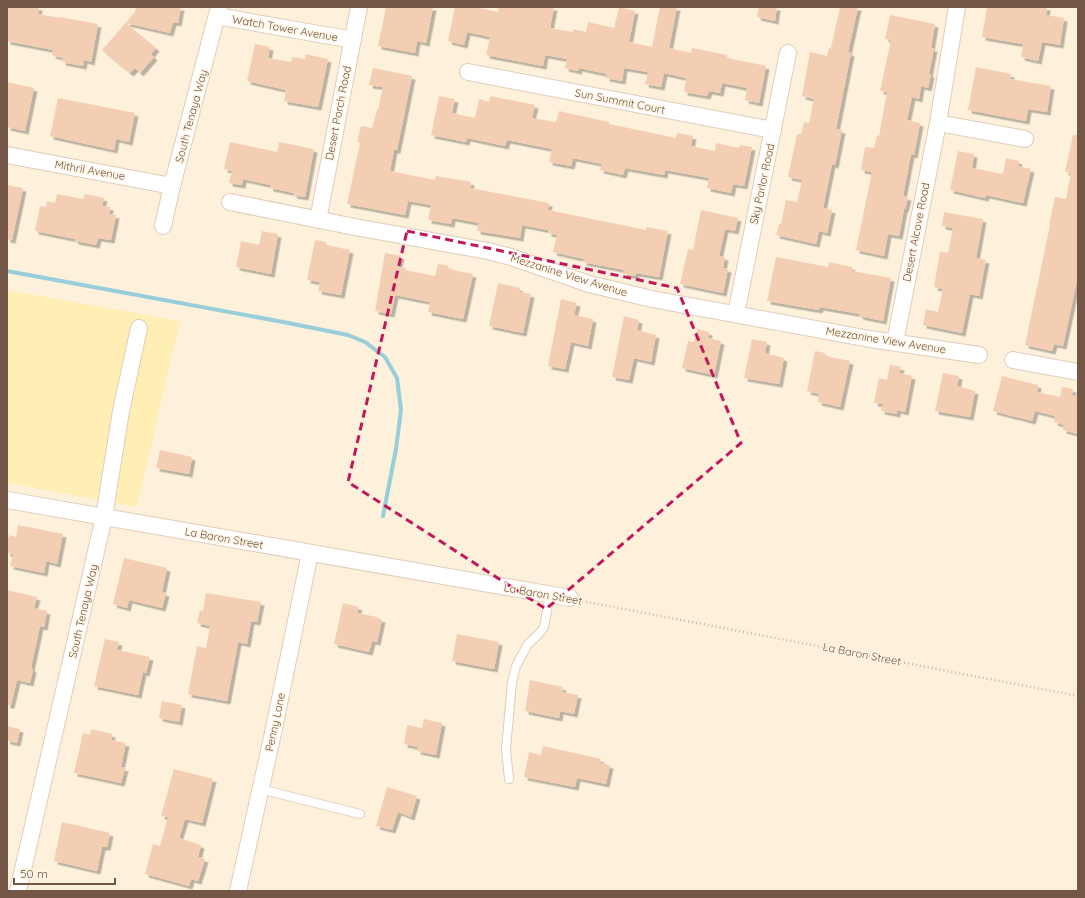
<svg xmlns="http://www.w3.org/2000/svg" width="1085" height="898" viewBox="0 0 1085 898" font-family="Quicksand,sans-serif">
<defs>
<filter id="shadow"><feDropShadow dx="3.5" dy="3.5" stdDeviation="0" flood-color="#0004"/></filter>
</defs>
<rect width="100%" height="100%" fill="#fdf1dc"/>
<polygon fill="#ffefb5" points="7,290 180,321 137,507 7,483"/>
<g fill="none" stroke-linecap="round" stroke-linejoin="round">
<polyline stroke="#97ced9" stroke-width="4" points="7,271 283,322 348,335 365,342 385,357 397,378 401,410 396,449 383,516"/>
</g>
<g fill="#f4ceb3" filter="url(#shadow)">
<polygon points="7,7 39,7 38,14 60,18 60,17 98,24 91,62 84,60 83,66 62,62 63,58 52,55 53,50 7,41"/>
<polygon points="136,7 181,7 178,23 173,22 170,33 126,23 156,48 151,54 154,57 140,73 135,68 130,73 102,50 135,12"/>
<polygon points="386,7 433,7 426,43 417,41 415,53 378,46"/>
<polygon points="455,7 475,7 498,12 499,7 554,7 550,28 573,32 573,29 586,32 588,22 614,28 619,7 635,11 629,42 652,47 660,7 677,7 669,48 691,53 692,48 727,55 727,58 766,66 759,103 745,100 747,88 722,83 720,93 709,91 707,96 684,92 686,78 664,73 661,87 645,84 648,72 624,68 622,81 606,78 607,74 579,68 578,71 565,68 567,59 545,55 543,66 486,55 490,37 467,32 464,45 448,41"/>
<polygon points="759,7 777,7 775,21 757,17"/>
<polygon points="840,7 858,7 848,52 851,53 836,129 842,130 835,165 832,164 823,208 832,210 827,233 819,231 816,244 776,235 779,224 781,224 786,200 797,202 802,180 788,177 797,134 801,134 804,122 809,123 814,99 802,96 810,52 827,56 829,48 831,48"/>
<polygon points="987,7 1047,7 1046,15 1064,18 1060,45 1042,42 1038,61 1021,57 1023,44 982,37"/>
<polygon points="890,15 935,24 931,48 934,48 929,74 931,74 928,88 921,86 919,99 912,97 907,120 920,123 914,155 911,154 903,196 908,197 905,209 904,209 899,236 888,234 884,256 856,250 872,172 861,170 865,147 874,148 877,135 879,136 887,92 880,91 891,40 885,39"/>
<polygon points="255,44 270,47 268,58 291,62 292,57 305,59 306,54 328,59 318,107 284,101 286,90 247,81"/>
<polygon points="976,67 1011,74 1010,79 1051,86 1047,112 1028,109 1026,121 968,110"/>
<polygon points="373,68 412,76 397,150 394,150 390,171 435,180 436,176 471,182 470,188 549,203 548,210 646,230 646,227 668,231 659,277 636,273 635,276 623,274 624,270 583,262 584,259 553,252 557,235 548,233 548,230 522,225 520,238 477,231 479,223 452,218 451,224 428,220 431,205 408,201 405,215 347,204 360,143 357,142 361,126 372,128 377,110 378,110 383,87 369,85"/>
<polygon points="7,82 34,88 25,131 7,127"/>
<polygon points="439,96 455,99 452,113 475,118 479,99 489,102 490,96 535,105 532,118 556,122 559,111 609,122 609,124 676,138 677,133 693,136 691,146 715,151 716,143 739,148 740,145 752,147 744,186 733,184 731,193 707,188 709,178 665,170 664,175 625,168 623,175 600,170 602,164 573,158 571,166 549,162 552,149 507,140 505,146 467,138 466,142 431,135"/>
<polygon points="58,98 135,113 129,142 116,139 114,150 50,136"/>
<polygon points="1073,135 1078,135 1078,275 1063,346 1054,344 1052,351 1025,345 1050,225 1049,225 1055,197 1066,199 1071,173 1065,172"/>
<polygon points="230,142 277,152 279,142 314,149 305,197 293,195 294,193 270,188 270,185 243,179 242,185 229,183 232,171 224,169"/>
<polygon points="958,151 974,154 972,168 1003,174 1006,158 1019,161 1018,166 1031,169 1023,203 986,195 985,198 950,190"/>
<polygon points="7,185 23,188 12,240 7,239"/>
<polygon points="57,194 83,199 85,194 104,198 102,206 110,207 109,214 116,215 111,240 98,238 96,245 75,241 75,239 35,231 40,206 46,207 47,201 55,203"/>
<polygon points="701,210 738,218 735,231 725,229 719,256 725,257 723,268 728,269 723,293 680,284 688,249 693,250"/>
<polygon points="944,212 983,219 976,258 986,260 979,296 970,294 962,333 923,325 926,309 938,312 943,289 934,287 940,251 948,253 953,228 942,226"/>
<polygon points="262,231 278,234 271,274 236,267 241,241 259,245"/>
<polygon points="315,240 326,242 326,245 350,250 341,295 318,291 320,282 307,280"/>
<polygon points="385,253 401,256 398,267 406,268 405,270 435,276 438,264 449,266 448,269 473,274 463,319 428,312 430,302 395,295 391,314 375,311"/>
<polygon points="776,257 828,267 829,262 852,267 852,271 891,278 883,321 859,316 860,314 820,307 819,310 767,301"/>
<polygon points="498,283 520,288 519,292 531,294 523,333 489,326"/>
<polygon points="561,299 577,303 574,315 593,319 588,346 571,342 565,369 548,366"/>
<polygon points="624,316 639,320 637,330 656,335 651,362 634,358 629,380 612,377"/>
<polygon points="697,329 709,332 708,338 721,341 714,375 682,368 688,341 694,342"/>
<polygon points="752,339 767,342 765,353 784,358 779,384 744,378"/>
<polygon points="815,351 825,353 825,356 850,361 840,407 818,402 819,394 807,391"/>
<polygon points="890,365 901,367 899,373 912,376 905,412 897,410 897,414 881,411 883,404 874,403 879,378 887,380"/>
<polygon points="943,373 959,376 957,386 975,391 970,417 935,411"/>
<polygon points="1002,376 1038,385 1037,392 1060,397 1062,387 1073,389 1072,395 1078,397 1078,434 1063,430 1064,425 1054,422 1055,416 1035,411 1032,421 993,411"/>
<polygon points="160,450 192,457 189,474 156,468"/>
<polygon points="18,525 63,534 57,564 46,561 44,573 10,566 13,554 7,553 7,546 9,535 16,537"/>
<polygon points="124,558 167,568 162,592 166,593 162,608 129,600 127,608 113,604"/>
<polygon points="7,590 37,597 34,608 47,611 44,627 40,626 31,668 33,669 30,683 17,680 11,705 7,705"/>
<polygon points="206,593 261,602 257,622 251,621 247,644 238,642 227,701 188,694 197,646 206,648 210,626 197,623 200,610 203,611"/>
<polygon points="343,603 359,607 357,613 377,617 377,618 382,619 377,642 372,641 369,652 334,644"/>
<polygon points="457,634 499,642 494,669 452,661"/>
<polygon points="105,639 119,642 117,650 150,657 146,673 143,672 138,695 94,686"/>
<polygon points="530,680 563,687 562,692 578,695 574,714 560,711 559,718 525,711"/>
<polygon points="162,701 182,705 179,722 159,718"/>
<polygon points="424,719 442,723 436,755 417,751 418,747 404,744 407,725 422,728"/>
<polygon points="7,726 20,729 17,743 7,741"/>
<polygon points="91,729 112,734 111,740 126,743 121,767 125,768 121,783 74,773 83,733 90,735"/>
<polygon points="543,746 601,759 600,763 610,765 606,784 577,778 575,787 524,777 529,752 541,755"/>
<polygon points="174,769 213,779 202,823 185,819 179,838 201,845 198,857 205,859 198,881 191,879 189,886 145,874 153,844 160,846 168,817 161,816"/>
<polygon points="387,787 417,796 411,817 398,812 392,830 376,826"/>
<polygon points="62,822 110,833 107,847 102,847 97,871 54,861"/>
</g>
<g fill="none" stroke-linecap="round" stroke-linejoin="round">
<g stroke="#e1ccb9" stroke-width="10">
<g id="service">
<polyline points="509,779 506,749 512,682 516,666 528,644 539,634 544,627 550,594"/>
<polyline points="260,789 360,814"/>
</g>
</g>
<g stroke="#e1ccb9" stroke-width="18">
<g id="minor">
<polyline points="217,16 353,40"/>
<polyline points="468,72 773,130"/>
<polyline points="938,123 1025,139"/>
<polyline points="7,155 172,186"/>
<polyline points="230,202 355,227 488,251 511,257 589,284 652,299 870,339 979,355"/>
<polyline points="318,220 359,7"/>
<polyline points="163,226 172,186 219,7"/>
<polyline points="736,314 788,53"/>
<polyline points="895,342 938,123 957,7"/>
<polyline points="1013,360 1078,372"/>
<polyline points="7,500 570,598"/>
<polyline points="18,891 104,517 121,411 139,328"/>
<polyline points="238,891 273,733 310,553"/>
</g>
</g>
<polyline stroke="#d8b197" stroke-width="2.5" stroke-dasharray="1 3" stroke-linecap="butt" points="582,601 1078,696"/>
<use href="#service" stroke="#fff" stroke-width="8"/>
<use href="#minor" stroke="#fff" stroke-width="16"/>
</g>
<path fill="none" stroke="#c2185b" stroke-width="3" stroke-dasharray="8 5" stroke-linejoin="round" d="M407 231 677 288 741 443 546 609 348 482Z"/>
<g text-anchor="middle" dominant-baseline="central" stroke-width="3" stroke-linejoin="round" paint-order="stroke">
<g font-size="11" fill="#735645" stroke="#fff5e4">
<text transform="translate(285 28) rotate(10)">Watch Tower Avenue</text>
<text transform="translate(620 101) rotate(11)">Sun Summit Court</text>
<text transform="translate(338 113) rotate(-79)">Desert Porch Road</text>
<text transform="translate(191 116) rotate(-75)">South Tenaya Way</text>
<text transform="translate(90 170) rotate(10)">Mithril Avenue</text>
<text transform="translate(762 184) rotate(-78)">Sky Parlor Road</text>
<text transform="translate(916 232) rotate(-79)">Desert Alcove Road</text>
<text transform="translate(569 275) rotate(17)">Mezzanine View Avenue</text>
<text transform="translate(886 340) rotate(9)">Mezzanine View Avenue</text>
<text transform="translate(224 538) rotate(10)">La Baron Street</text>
<text transform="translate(543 594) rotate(10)">La Baron Street</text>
<text transform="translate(83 611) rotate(-77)">South Tenaya Way</text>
<text transform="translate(862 654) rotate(11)">La Baron Street</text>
<text transform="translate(275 722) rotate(-78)">Penny Lane</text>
</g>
</g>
<rect width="1085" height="898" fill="none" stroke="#735645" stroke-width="16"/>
<path d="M14 878v6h101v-6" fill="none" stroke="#735645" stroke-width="2"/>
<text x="20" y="878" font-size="12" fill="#735645" stroke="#fff5e4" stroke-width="3" paint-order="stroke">50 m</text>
</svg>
